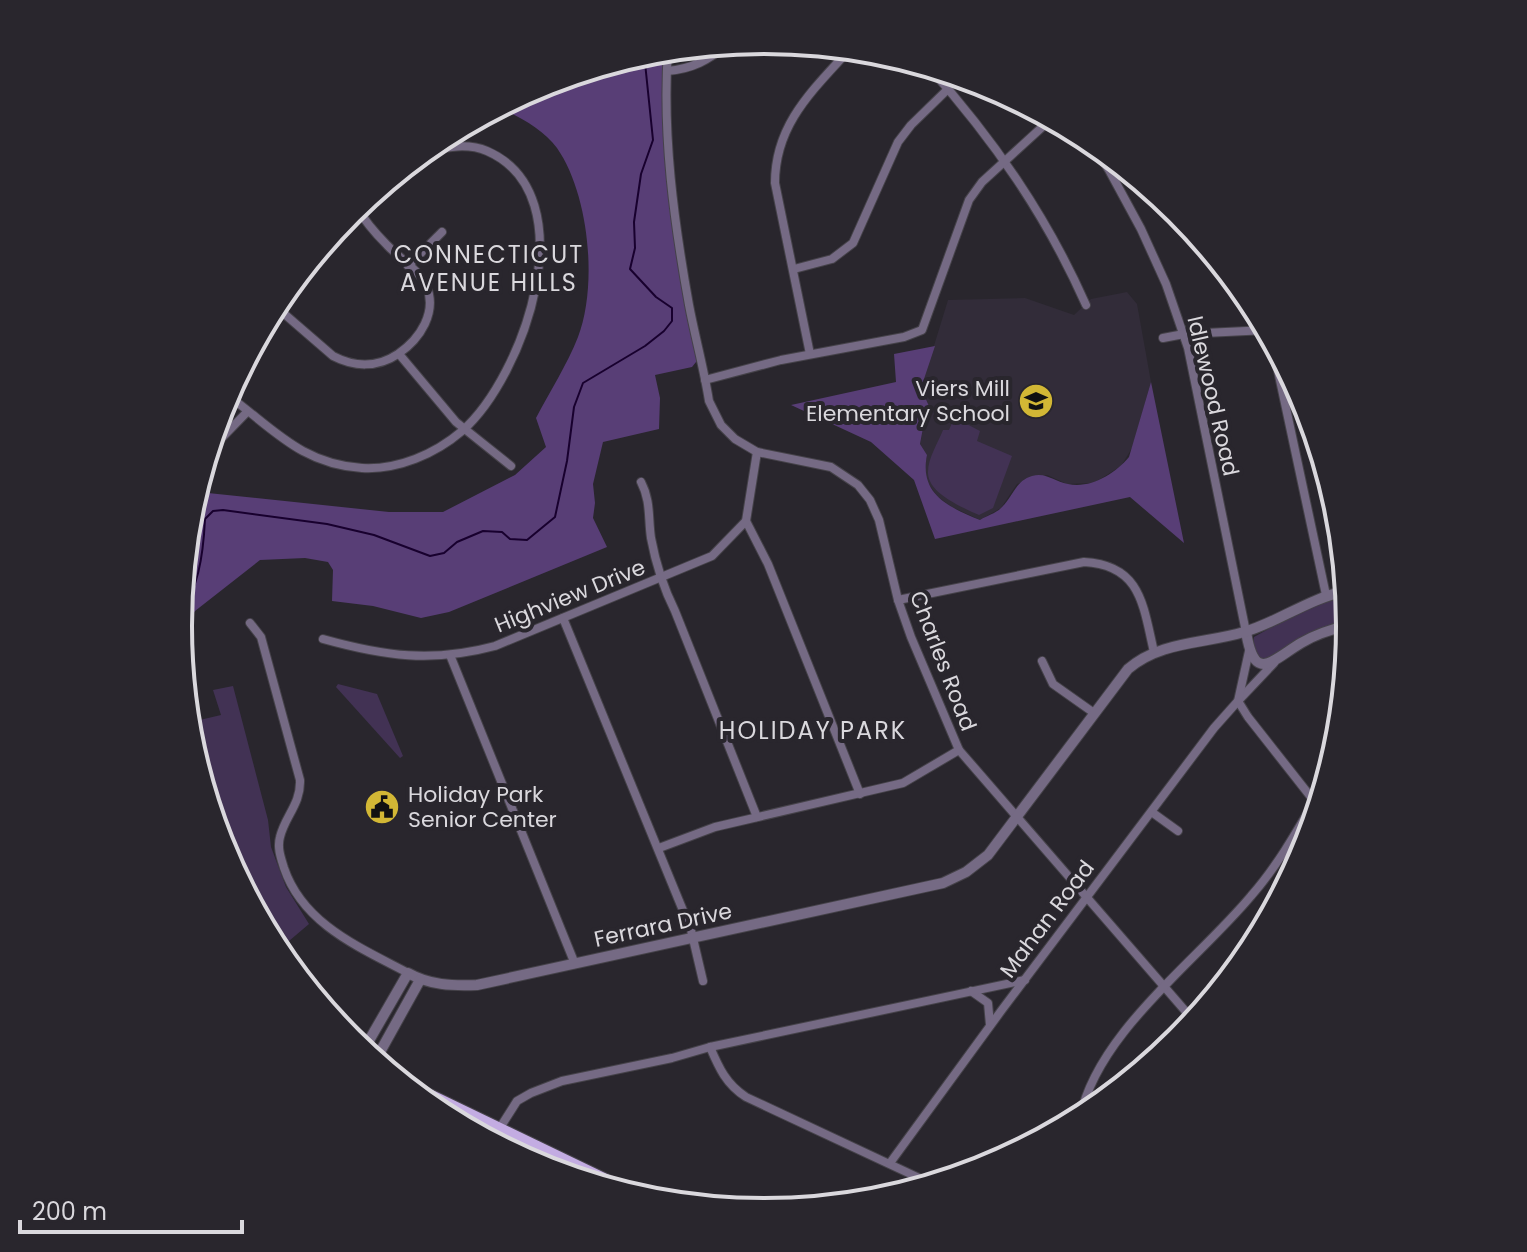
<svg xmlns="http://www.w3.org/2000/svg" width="1527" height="1252" viewBox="0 0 1527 1252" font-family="Poppins,sans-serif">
<rect width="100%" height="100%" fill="#29262d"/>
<polygon fill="#322c39" points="1127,292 1137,304 1151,382 1132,448 1121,466 1094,483 1067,484 1047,475 1017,484 1001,508 980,520 952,507 938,497 927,482 924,469 927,455 920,445 923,428 932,413 921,388 948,300 1025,298 1074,315 1091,299"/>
<g fill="#423254">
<path d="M959 420 980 431 977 441 1012 456 993 508 979 515C963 508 927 493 928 472 928 458 938 443 943 430H949L952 423Z"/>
<polygon points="1347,596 1349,620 1272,658 1262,659 1254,654 1254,637 1310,606"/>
<polygon points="338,684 377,694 403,756 400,758 336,687"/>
<polygon points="233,686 268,820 271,847 286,887 309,924 276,952 222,850 189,740 187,723 221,715 213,690"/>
</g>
<g fill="#583e76">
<path d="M668 49 673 188 700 357 692 367 655 375 660 398 659 429 603 442 593 484 595 503 593 518 607 547 449 612 421 618 373 606 332 601 333 570 328 562 305 558 260 560 195 611 179 636 189 511 194 495 208 493 389 512H443L515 475 546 447 536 418C550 391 567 365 578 337 598 285 589 194 557 148 544 130 518 115 497 107L540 84 650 51Z"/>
<path d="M935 346 921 388 932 413 923 428 920 444 927 455C919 494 948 507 980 520 986 516 997 513 1002 507 1013 497 1015 481 1032 476 1047 472 1054 482 1068 484 1090 489 1115 474 1129 457L1151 382 1184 543 1130 497 935 539 914 480 871 442 791 405 896 382 894 354Z"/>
</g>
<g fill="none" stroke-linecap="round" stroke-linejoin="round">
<path stroke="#18002e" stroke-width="2" d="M178 622C198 586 203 560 205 519L213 511 223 510 327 524 374 535 430 556 444 553 457 542 483 531 502 532 510 539 527 540 555 517 567 461 574 407 583 383 645 346 664 331 672 321V308L656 297 630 269 635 248 634 222 641 174 653 140 644 53"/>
<g stroke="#454249" stroke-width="10">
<g id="minor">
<path d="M668 49C662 134 674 222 689 305 695 337 704 369 709 401L721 425 735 439 757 452 831 467 858 485 870 500 879 520 898 600 911 637 959 750 1194 1021"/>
<path d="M928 66C994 140 1046 215 1086 305"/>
<path d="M667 71C692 69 709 60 728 44"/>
<polyline points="1088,138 1109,170 1141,229 1166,284 1188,348 1246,632"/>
<polyline points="408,266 442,232"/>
<polyline points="794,269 832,259 853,243 898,142 911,125 948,89"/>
<path d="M274 305 333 356C354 367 377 368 398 354 420 339 438 312 426 285 418 269 399 258 387 245 375 233 364 220 356 206"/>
<polyline points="1163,338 1184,334 1267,330"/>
<polyline points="1271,338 1326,595"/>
<polyline points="399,354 456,422 511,466"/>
<path d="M810 354 775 183C775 124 813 90 850 49"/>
<polyline points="705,380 781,360 904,337 922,330 969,200 982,182 1051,119"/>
<path d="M226 394C272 427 300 464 362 468 398 470 435 454 462 431 524 377 588 195 487 151 466 142 443 148 422 152"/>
<polyline points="208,452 247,412"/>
<path d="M641 482C651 501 648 518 651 538 656 565 663 587 675 611L757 817"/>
<polyline points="746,521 768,564 860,794"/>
<path d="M898 600 1084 562C1141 565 1143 605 1154 652"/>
<polyline points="563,618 691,930 703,981"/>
<path d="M250 623 261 637 300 780C301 804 285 816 280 837 277 848 281 858 284 868 303 924 359 947 408 973"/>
<path d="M323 639C384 656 432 663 495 646L712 556 746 521 757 452"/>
<polyline points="450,655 575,964"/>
<polyline points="1042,661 1053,684 1094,713"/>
<polyline points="1274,663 1238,701 1248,717 1318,806"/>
<polyline points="1153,813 1178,831"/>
<polyline points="659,848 715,827 903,783 959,750"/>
<polyline points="971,991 988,1003 990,1025"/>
<path d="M710 1047C719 1068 726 1084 746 1097L932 1184"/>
<path d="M1080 1118C1097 1033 1197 961 1251 896 1281 862 1302 822 1325 783"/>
<polyline points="498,1131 517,1101 531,1093 562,1081 672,1058 710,1047 1025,980"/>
<polyline points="890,1163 1001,1011 1214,728 1238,701 1249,651"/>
</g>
</g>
<g stroke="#454249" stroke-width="12">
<g id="tertiary">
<path d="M1246 632C1255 684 1271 661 1301 643 1316 634 1332 629 1349 625"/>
<path d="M363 1051 408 973C429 985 452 986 477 985L943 883 966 872 988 855 1128 669C1160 641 1204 644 1244 632 1279 622 1307 599 1346 591"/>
<polyline points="375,1061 420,980"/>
</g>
</g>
<g stroke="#454249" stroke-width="16">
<g id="primary">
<polyline points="400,1082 643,1199"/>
<polyline points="459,1124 561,1174"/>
</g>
</g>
<use href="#minor" stroke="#756a84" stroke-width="8"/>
<use href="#tertiary" stroke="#756a84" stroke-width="10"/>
<use href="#primary" stroke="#c3ace2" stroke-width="14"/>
</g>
<defs>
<g id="school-disc" transform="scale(1.8)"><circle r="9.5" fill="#d2b735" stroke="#29262d"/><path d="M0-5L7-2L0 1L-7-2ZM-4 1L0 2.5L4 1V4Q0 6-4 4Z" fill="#111"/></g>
<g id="civic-disc" transform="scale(1.8)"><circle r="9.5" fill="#d2b735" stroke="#29262d"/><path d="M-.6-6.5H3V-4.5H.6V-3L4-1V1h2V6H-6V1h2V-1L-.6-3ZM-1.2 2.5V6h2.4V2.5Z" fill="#111"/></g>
</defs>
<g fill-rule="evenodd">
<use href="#school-disc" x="1036" y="401"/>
<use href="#civic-disc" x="382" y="807"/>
</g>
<g text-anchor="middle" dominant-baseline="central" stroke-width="8" stroke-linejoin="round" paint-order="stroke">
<g font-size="22" fill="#dad8dd" stroke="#29262d" text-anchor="end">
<text x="1010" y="388">Viers Mill<tspan x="1010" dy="25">Elementary School</tspan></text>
<text x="408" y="794" text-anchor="start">Holiday Park<tspan x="408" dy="25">Senior Center</tspan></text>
</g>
<g font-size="22" fill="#dad8dd" stroke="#29262d">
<text transform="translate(1213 396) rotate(77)">Idlewood Road</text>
<text transform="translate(570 596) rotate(-22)">Highview Drive</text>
<text transform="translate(943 661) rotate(69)">Charles Road</text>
<text transform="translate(1047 919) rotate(-53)">Mahan Road</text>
<text transform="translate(663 925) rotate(-12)">Ferrara Drive</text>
</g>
<g font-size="24" letter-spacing="2" fill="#dad8dd" stroke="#29262d">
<text x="489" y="254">CONNECTICUT<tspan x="489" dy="28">AVENUE HILLS</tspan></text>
<text x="813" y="730">HOLIDAY PARK</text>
</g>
</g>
<path d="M0 0H1527V1252H0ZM192 626a572 572 0 1 1 1144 0a572 572 0 1 1-1144 0Z" fill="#29262d" fill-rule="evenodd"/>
<path fill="none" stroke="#dad8dd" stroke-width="4" d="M192 626a572 572 0 1 1 1144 0a572 572 0 1 1-1144 0Z"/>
<path d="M20 1220v12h222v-12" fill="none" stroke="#dad8dd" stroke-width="4"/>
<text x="32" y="1220" font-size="24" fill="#dad8dd" stroke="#29262d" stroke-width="6" paint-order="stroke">200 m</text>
</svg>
